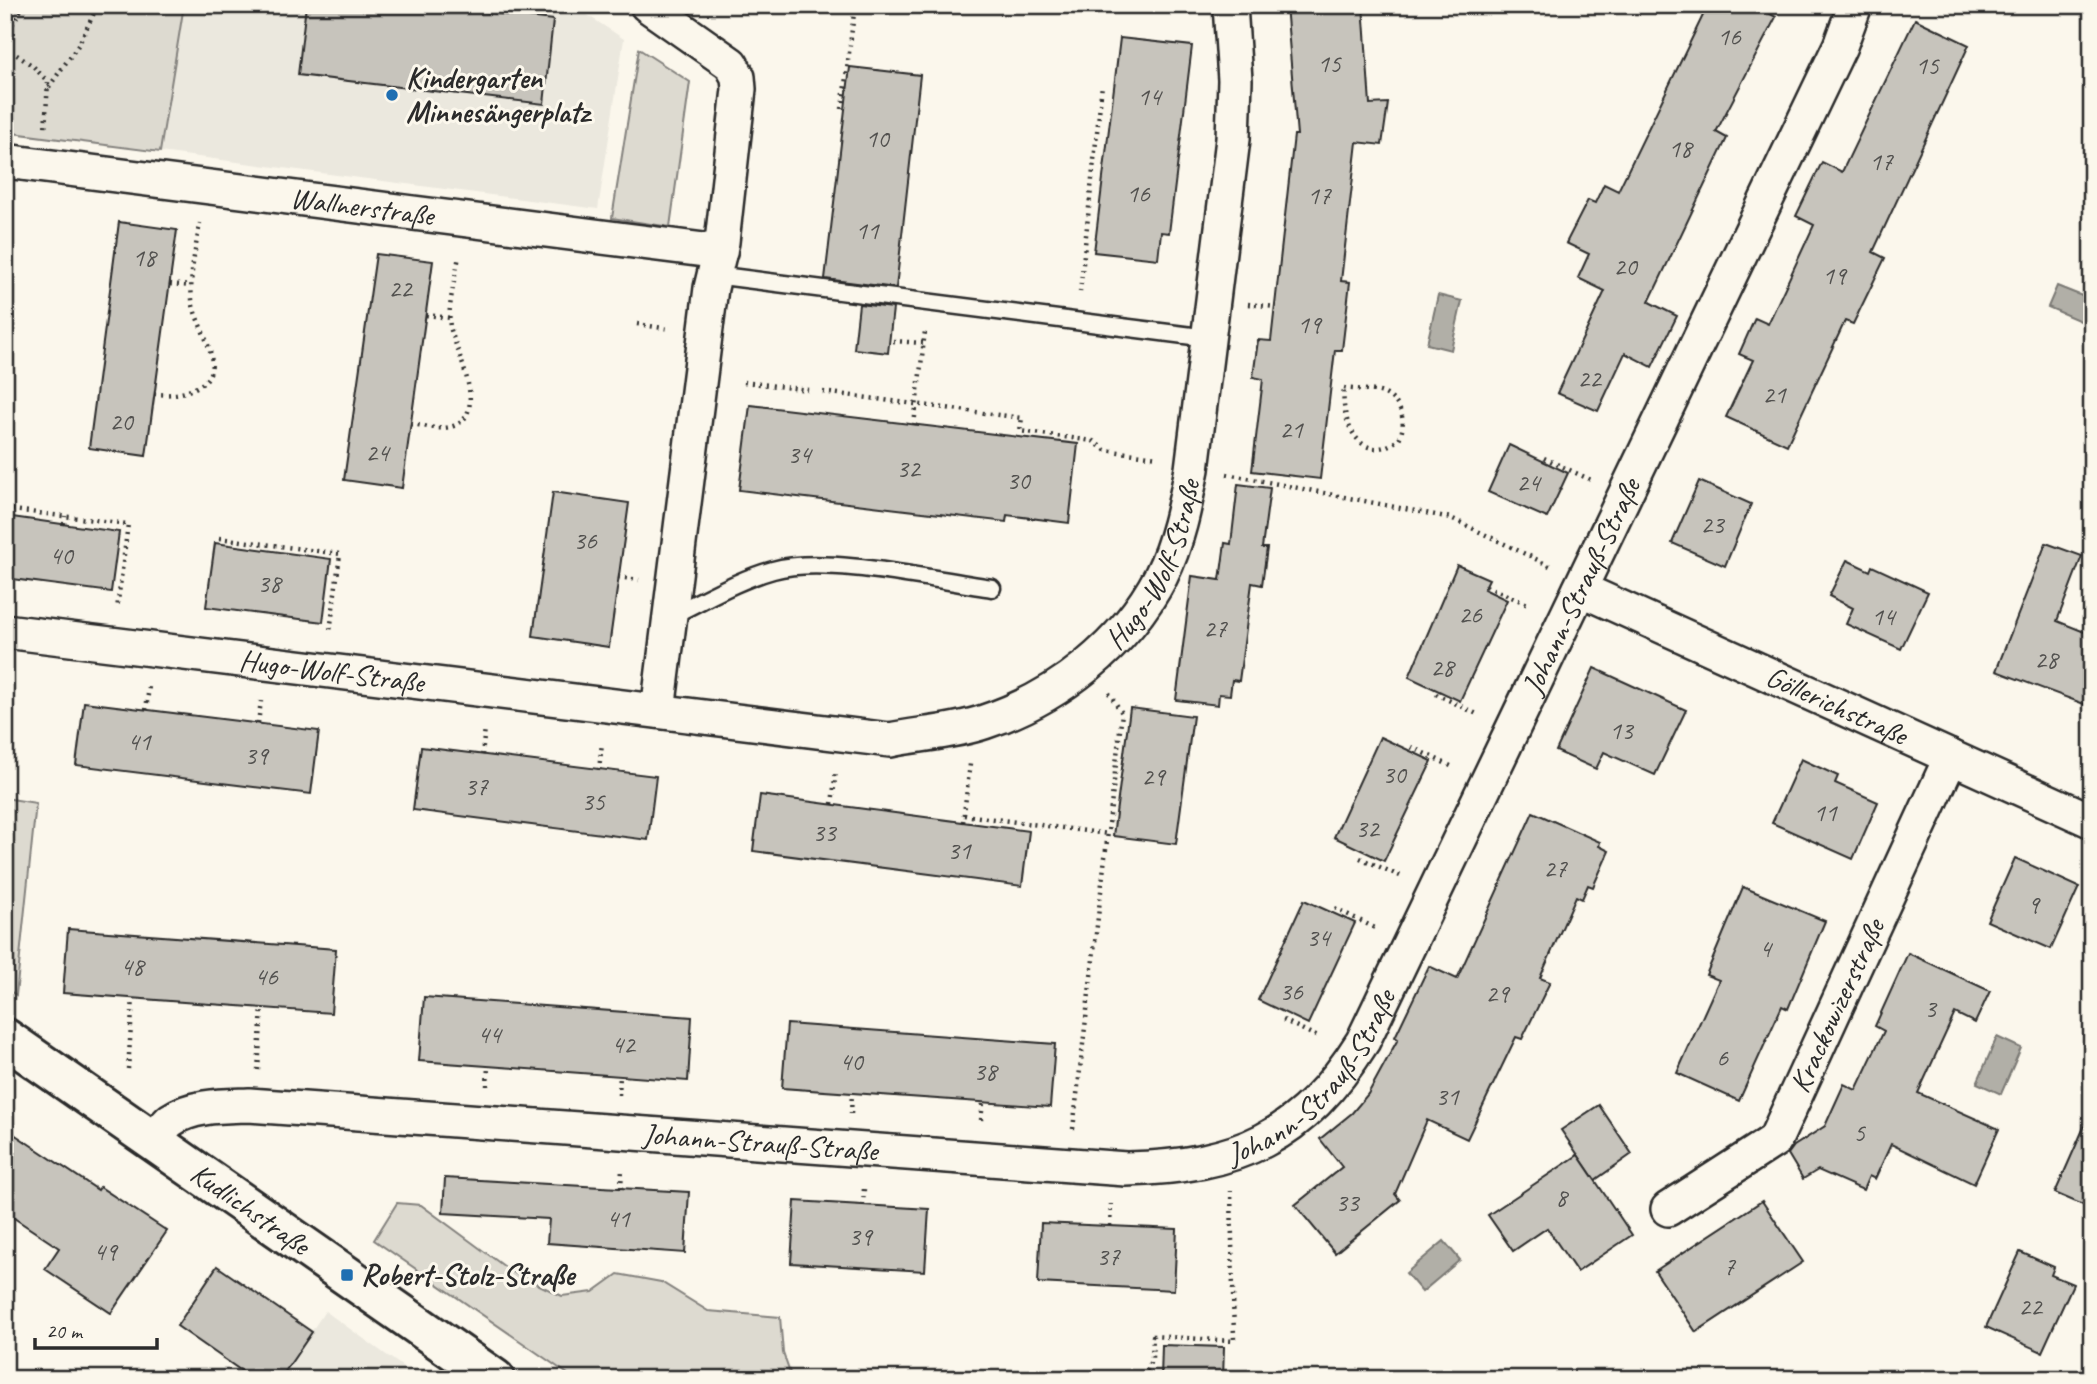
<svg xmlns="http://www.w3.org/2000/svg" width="2097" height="1384" viewBox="0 0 2097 1384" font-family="Caveat,sans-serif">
<rect width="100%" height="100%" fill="#fbf7ec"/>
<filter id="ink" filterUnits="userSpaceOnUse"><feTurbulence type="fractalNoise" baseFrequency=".0143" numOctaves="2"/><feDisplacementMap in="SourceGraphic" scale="14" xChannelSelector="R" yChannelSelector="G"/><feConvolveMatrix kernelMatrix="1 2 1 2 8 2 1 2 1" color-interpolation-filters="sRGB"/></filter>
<g filter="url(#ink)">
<g fill="#ebe8de">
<polygon points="184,5 572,5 624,39 598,209 160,152"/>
<polygon points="325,1311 420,1379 280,1379"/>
</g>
<g fill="#dddad0" stroke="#84827e" stroke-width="2">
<polygon points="5,5 184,5 160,152 5,132"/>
<polygon points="639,49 690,82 670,227 612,218"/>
<polygon points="5,798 36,803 16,995 5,988"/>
<polygon points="397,1203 421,1205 512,1272 562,1296 593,1292 618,1274 661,1282 708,1311 780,1317 783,1353 792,1379 575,1379 374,1240"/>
</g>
<g fill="#b1afa7" stroke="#7b7a75" stroke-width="2">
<polygon points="2057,286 2092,300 2092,326 2048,307"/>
<polygon points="1438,295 1462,301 1451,350 1427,344"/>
<polygon points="1997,1037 2021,1048 2001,1094 1977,1083"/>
<polygon points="1444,1241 1460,1260 1422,1292 1406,1273"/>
</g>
<g fill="#c7c4bc" stroke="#2b2b2b" stroke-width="2">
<polygon points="306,5 425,5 553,20 544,104 298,75"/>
<polygon points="1286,5 1363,5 1370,104 1388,103 1382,145 1357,142 1341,281 1350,282 1342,350 1335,350 1320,479 1252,471 1263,379 1253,377 1258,340 1271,341 1294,135 1297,135"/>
<polygon points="1708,5 1754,5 1776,17 1716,132 1727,138 1649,302 1677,316 1652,367 1625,353 1598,411 1557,393 1605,291 1578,278 1589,254 1566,243 1588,200 1595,203 1604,184 1618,191"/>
<polygon points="1915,19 1969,45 1873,252 1885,258 1853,324 1845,321 1787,445 1726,417 1753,360 1739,354 1755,318 1768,324 1814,225 1796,216 1822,162 1842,172"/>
<polygon points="1120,38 1192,46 1169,233 1161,232 1158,259 1094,252"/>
<polygon points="850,67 920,75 896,288 825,279"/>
<polygon points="119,222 177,230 146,456 89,448"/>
<polygon points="376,254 433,261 402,488 344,480"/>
<polygon points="859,304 893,308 888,353 854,349"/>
<polygon points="750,405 1078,444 1069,523 1007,515 1006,522 739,490"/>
<polygon points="1509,445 1568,473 1547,518 1488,492"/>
<polygon points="1699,481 1751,504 1725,566 1672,543"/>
<polygon points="1238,484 1270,488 1262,548 1267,548 1262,585 1252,583 1239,681 1232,680 1230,695 1219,694 1218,705 1176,700 1192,576 1220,580 1225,543 1231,544"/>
<polygon points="553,492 629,503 609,647 533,636"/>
<polygon points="5,516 119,532 111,592 5,578"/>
<polygon points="215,543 331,559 323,622 206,607"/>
<polygon points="2046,543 2082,556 2057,621 2092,635 2092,707 1996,671"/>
<polygon points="1847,560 1870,571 1872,566 1928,592 1901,649 1846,624 1853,608 1829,596"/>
<polygon points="1457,565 1489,579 1484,589 1507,600 1460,701 1409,677"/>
<polygon points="1594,668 1686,710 1655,775 1604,752 1596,769 1556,751"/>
<polygon points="84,702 319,731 311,794 76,765"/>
<polygon points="1130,708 1193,716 1176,844 1113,836"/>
<polygon points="1380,737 1432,761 1384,861 1334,837"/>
<polygon points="421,747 656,776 648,840 413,810"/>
<polygon points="1801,759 1838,776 1835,783 1878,802 1853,859 1772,823"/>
<polygon points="760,795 1029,831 1022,886 753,851"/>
<polygon points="1533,812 1600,842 1599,846 1609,851 1593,887 1588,885 1582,899 1576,896 1540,978 1550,982 1522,1039 1516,1037 1467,1139 1427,1120 1395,1194 1400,1200 1335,1253 1295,1205 1342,1167 1320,1139 1352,1113 1368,1094 1398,1039 1395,1037 1429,966 1457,979"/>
<polygon points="2015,858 2079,887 2051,949 1987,921"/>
<polygon points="1743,887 1825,921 1788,1009 1782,1006 1739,1101 1677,1073 1719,980 1706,975"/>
<polygon points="1304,900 1355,923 1308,1024 1258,1000"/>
<polygon points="68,929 336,949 331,1013 63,993"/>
<polygon points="1908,953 1990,991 1975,1023 1955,1013 1918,1093 1999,1129 1974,1184 1891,1144 1875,1179 1869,1176 1863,1190 1818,1170 1803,1179 1788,1154 1794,1146 1825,1126 1844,1084 1856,1090 1884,1031 1875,1026"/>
<polygon points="424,997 692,1017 688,1081 419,1061"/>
<polygon points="787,1024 1055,1044 1050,1107 782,1088"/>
<polygon points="1599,1105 1632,1154 1595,1180 1561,1130"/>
<polygon points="2092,1109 2092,1209 2055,1193"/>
<polygon points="5,1128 98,1190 100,1187 167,1231 111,1313 45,1269 59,1248 5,1212"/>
<polygon points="1578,1155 1632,1235 1577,1272 1547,1228 1513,1251 1488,1215"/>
<polygon points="445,1178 689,1192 685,1253 547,1243 549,1219 443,1213"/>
<polygon points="795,1201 929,1209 925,1271 791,1263"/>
<polygon points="1762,1201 1803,1262 1696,1332 1655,1271"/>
<polygon points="1041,1223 1177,1229 1174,1290 1038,1283"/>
<polygon points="2020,1252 2054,1267 2051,1275 2073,1284 2042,1352 1986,1327"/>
<polygon points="217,1266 312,1332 280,1379 253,1379 177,1326"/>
<polygon points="1162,1345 1224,1347 1223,1379 1161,1379"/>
</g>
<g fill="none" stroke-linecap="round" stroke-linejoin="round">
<g stroke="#2b2b2b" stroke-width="21">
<g id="service">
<polyline points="714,275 1208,338"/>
<path d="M670 616C704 600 737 580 773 570 826 555 934 580 992 588"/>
</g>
</g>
<g stroke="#2b2b2b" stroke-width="38">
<g id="minor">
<polyline points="647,5 731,64 738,77 739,89 722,242 711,288 658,711"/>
<path id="s1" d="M5 161 720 252"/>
<path id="s2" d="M1580 589 2092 821"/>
<path id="s3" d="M5 631 890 740C920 734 955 732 984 722 1058 698 1125 645 1161 576 1178 542 1185 505 1192 469L1233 139 1235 80 1230 5"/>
<path id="s4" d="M154 1142C159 1135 165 1124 171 1120 193 1105 224 1106 249 1105L1126 1169C1239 1166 1302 1138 1363 1041L1840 46 1855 5"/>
<path id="s5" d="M1668 1209 1775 1140 1951 757"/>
</g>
</g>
<g stroke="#2b2b2b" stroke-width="44">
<g id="tertiary">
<path id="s6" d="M5 1038 495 1379"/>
</g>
</g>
<g stroke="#2b2b2b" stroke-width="4.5" stroke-dasharray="2 5" stroke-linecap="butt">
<polyline points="1266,9 1286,7"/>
<polyline points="5,36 24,5"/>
<polyline points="5,47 33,66 48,82 45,130"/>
<polyline points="49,87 79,44 98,5"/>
<polyline points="842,109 855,5"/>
<polyline points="170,284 191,286"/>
<polyline points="1080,292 1102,85"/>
<polyline points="1248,304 1275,307"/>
<polyline points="426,315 451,318"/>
<polyline points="637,324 669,329"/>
<polyline points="893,341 923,343"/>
<polyline points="744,382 808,390"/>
<path d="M1344 388C1356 390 1375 389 1385 394 1402 403 1407 423 1399 439 1361 468 1340 422 1344 388Z"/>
<polyline points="823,392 1022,418 1020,431 1093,441 1105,450 1157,457"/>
<path d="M154 394C170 395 182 395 197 387 232 368 194 326 192 299 189 274 196 247 200 223"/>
<path d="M411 424C421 425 433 429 443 428 496 424 455 351 450 326 447 309 456 274 459 256"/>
<polyline points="914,425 925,331"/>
<polyline points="1544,458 1591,480"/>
<polyline points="1227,474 1451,518 1550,566"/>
<polyline points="5,509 128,524 117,609"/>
<polyline points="64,524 65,516"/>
<polyline points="219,538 340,554 330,632"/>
<polyline points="618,577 639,580"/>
<polyline points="1486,586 1530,605"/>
<polyline points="1436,694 1479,715"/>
<polyline points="146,710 149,686"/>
<polyline points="258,723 261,701"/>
<polyline points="1411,747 1453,767"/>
<polyline points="482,755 485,728"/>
<polyline points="599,770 602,743"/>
<polyline points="832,804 836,770"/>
<polyline points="964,815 1108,834"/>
<polyline points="963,822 970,764"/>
<polyline points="1360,858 1400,876"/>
<polyline points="1335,908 1375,928"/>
<polyline points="1283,1020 1320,1038"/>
<polyline points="128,1069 133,998"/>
<polyline points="258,1070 262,1008"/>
<polyline points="487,1086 488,1066"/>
<polyline points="619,1095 620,1075"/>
<polyline points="851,1114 852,1093"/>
<polyline points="981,1120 983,1103"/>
<polyline points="1073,1129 1122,713 1109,693"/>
<polyline points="621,1188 622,1169"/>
<polyline points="863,1205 864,1188"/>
<polyline points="1110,1226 1111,1204"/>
<polyline points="1031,1379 1040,1372 1133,1376 1147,1370 1152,1358 1153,1336 1234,1341 1231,1191"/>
</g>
<use href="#service" stroke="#fbf7ec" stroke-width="16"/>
<use href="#minor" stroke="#fbf7ec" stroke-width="33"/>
<use href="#tertiary" stroke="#fbf7ec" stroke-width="38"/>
</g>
</g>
<g fill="#1f6fb2" stroke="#fbf7ec" stroke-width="2.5">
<circle cx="392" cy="95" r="7"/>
<rect x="340" y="1268" width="14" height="14" rx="3.5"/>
</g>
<g text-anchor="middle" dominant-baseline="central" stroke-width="6" stroke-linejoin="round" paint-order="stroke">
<g font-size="26" fill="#52514f">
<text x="1729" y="36">16</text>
<text x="1329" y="63">15</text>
<text x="1927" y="65">15</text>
<text x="1149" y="96">14</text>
<text x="877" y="138">10</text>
<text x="1680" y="148">18</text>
<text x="1881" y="161">17</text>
<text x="1138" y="193">16</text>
<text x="1319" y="195">17</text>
<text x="867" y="230">11</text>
<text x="144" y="257">18</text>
<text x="1625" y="266">20</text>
<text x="1834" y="275">19</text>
<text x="400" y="288">22</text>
<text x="1309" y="324">19</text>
<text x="1589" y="378">22</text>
<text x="1774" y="394">21</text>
<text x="121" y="421">20</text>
<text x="1291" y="429">21</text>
<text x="377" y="452">24</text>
<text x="799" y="454">34</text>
<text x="908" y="468">32</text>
<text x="1018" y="480">30</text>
<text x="1528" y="482">24</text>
<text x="1712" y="524">23</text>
<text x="585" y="540">36</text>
<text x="61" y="555">40</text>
<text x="269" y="583">38</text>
<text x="1470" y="614">26</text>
<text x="1883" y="616">14</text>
<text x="1215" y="628">27</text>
<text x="2046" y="659">28</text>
<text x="1442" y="667">28</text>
<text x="1621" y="730">13</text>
<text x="139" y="741">41</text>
<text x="256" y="755">39</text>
<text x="1394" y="774">30</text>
<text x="1153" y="776">29</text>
<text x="476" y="786">37</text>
<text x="593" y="801">35</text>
<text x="1825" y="812">11</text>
<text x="1367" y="828">32</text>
<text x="824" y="832">33</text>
<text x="959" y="850">31</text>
<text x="1555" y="868">27</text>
<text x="2033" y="904">9</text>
<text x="1318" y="937">34</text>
<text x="1765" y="948">4</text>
<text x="132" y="966">48</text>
<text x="266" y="976">46</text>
<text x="1291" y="991">36</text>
<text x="1497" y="993">29</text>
<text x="1930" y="1008">3</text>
<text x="489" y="1034">44</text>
<text x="623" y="1044">42</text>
<text x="1722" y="1057">6</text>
<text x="851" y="1061">40</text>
<text x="985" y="1071">38</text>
<text x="1447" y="1096">31</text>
<text x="1859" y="1132">5</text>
<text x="1561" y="1197">8</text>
<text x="1347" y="1202">33</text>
<text x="618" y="1218">41</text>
<text x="860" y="1236">39</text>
<text x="105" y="1251">49</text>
<text x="1108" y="1256">37</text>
<text x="1729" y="1266">7</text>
<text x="2030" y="1306">22</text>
</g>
<g font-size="30" font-weight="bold" fill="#2b2b2b" stroke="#fbf7ec" text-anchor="start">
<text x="406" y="78">Kindergarten<tspan x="406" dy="34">Minnesängerplatz</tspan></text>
<text x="361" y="1275">Robert-Stolz-Straße</text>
</g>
<g font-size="30" fill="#2b2b2b" stroke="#fbf7ec">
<text stroke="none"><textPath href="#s1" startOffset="360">Wallnerstraße</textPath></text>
<text stroke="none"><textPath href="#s3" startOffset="1230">Hugo-Wolf-Straße</textPath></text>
<text stroke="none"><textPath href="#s4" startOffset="1776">Johann-Strauß-Straße</textPath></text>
<text stroke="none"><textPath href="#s3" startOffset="329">Hugo-Wolf-Straße</textPath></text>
<text stroke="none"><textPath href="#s2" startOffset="282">Göllerichstraße</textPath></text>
<text stroke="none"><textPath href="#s5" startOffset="275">Krackowizerstraße</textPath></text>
<text stroke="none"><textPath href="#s4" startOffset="1209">Johann-Strauß-Straße</textPath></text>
<text stroke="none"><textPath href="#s4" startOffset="621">Johann-Strauß-Straße</textPath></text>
<text stroke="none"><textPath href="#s6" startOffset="299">Kudlichstraße</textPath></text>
</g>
</g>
<rect width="2097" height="1384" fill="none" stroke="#fbf7ec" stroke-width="28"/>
<rect x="14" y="14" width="2069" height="1356" fill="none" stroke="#2b2b2b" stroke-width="2.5" filter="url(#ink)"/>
<path d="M35 1338v10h122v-10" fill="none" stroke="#2b2b2b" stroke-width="3.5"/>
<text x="46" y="1338" font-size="21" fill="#2b2b2b" stroke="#fbf7ec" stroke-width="5" paint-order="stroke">20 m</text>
</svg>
